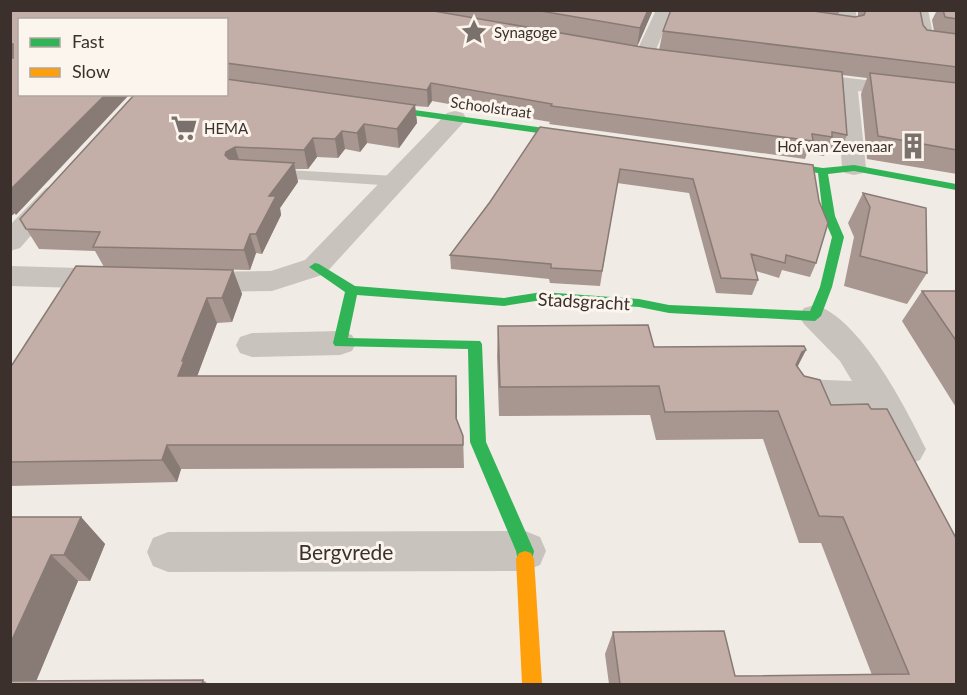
<svg xmlns="http://www.w3.org/2000/svg" width="967" height="695" viewBox="0 0 967 695" font-family="Lato,sans-serif">
<rect width="100%" height="100%" fill="#f0ebe5"/>
<g fill="none" stroke-linecap="round" stroke-linejoin="round">
<polygon fill="#c9c3be" fill-rule="evenodd" points="268,169 396,176 404,181 396,186 262,177 260,174 262,171"/>
<g fill="#c9c3be" fill-rule="evenodd">
<polygon points="656,10 673,10 651,61 637,61 634,57"/>
<polygon points="767,10 785,10 785,15 839,22 838,10 856,10 857,29 854,33 848,34 779,25 773,24 766,14"/>
<polygon points="910,10 928,10 934,39 956,42 956,54 918,48 916,44"/>
<polygon points="799,72 956,91 956,103 858,91 866,168 863,173 854,175 845,173 842,168 837,89 792,82 789,78 792,74"/>
<polygon points="455,111 463,113 466,118 463,123 325,274 272,291 192,292 181,289 177,282 181,275 192,272 271,271 305,260 447,113"/>
<polygon points="55,185 64,188 68,193 20,248 10,251 10,225 46,188"/>
<polygon points="10,266 114,269 125,272 129,279 125,286 114,289 10,286"/>
<path d="M815 305C860 318 906 408 926 449L920 460 907 465 894 460 868 408 801 407 789 403 783 393 789 383 801 379 852 381 840 361 804 324 799 316 804 308Z"/>
<polygon points="340,331 352,335 356,343 352,351 340,355 252,357 240,353 236,345 240,337 252,333"/>
<polygon points="525,531 540,537 546,551 540,565 525,571 168,572 153,566 147,552 153,538 168,532"/>
</g>
<g fill="#30b455" fill-rule="evenodd">
<polygon points="371,104 581,133 586,136 581,139 368,109 367,107"/>
<polygon points="769,160 823,168 854,165 956,184 956,190 854,171 828,174 835,216 844,237 832,287 821,316 815,321 669,313 639,307 542,300 504,306 357,295 348,338 480,341 482,344 486,442 534,551 531,565 525,567 519,565 516,551 470,442 468,349 335,346 333,343 345,292 309,267 315,263 319,264 355,286 504,298 542,292 639,299 669,305 810,311 820,287 832,237 823,216 818,173 765,165 764,163"/>
</g>
<polygon fill="#ff9f0a" fill-rule="evenodd" points="525,551 531,553 534,559 542,684 522,684 516,559 519,553"/>
</g>
<g fill="#a89690">
<polygon points="10,10 653,10 637,46 659,50 663,31 671,10 840,10 838,15 855,17 858,16 858,10 920,10 923,25 927,30 934,31 932,20 937,10 957,10 957,174 867,159 861,94 867,78 842,75 847,135 839,154 826,151 824,156 807,153 805,159 549,124 550,122 432,101 428,107 415,106 417,123 399,148 367,143 360,152 345,149 338,158 317,157 308,169 295,169 298,182 280,208 281,215 262,254 256,253 250,270 115,267 233,270 242,294 232,322 217,323 197,376 457,400 457,421 463,436 464,468 181,469 177,482 10,486 10,368 104,267 95,251 39,249 20,219 226,94 226,20 20,20 16,215 15,213 10,217"/>
<polygon points="540,127 813,165 816,263 810,277 782,270 779,278 756,271 758,280 752,295 716,293 689,193 617,183 600,286 550,283 549,279 451,269 450,255 490,202"/>
<polygon points="863,193 927,273 907,304 844,286 854,237 848,223"/>
<polygon points="922,291 957,291 957,409 902,321"/>
<polygon points="498,326 654,347 806,350 798,366 957,684 609,684 605,654 613,632 735,676 872,675 821,543 799,543 763,439 656,440 650,415 499,416 497,356"/>
<polygon points="10,517 81,517 105,544 90,581 78,581 36,681 203,680 208,684 10,684"/>
</g>
<g fill="#887a75">
<polygon points="648,10 653,10 637,47 640,28"/>
<polygon points="431,83 432,101 428,107 427,90"/>
<polygon points="106,94 130,94 16,215 10,205 10,190"/>
<polygon points="415,105 417,123 399,148 397,129"/>
<polygon points="364,124 367,143 360,152 357,133"/>
<polygon points="342,131 345,149 338,158 335,139"/>
<polygon points="313,138 317,157 308,169 304,150"/>
<polygon points="235,147 241,166 232,171 225,155 226,152"/>
<polygon points="294,163 298,182 280,208 281,215 262,254 256,234 269,196"/>
<polygon points="10,206 15,213 10,217"/>
<polygon points="250,234 256,253 250,270 244,250"/>
<polygon points="233,270 242,294 232,322 222,298"/>
<polygon points="207,298 217,323 195,382 178,376 182,361"/>
<polygon points="806,350 790,380 787,382 802,352"/>
<polygon points="456,376 457,400 457,442 456,418"/>
<polygon points="167,445 181,469 177,482 162,460"/>
<polygon points="81,517 105,544 90,581 64,555"/>
<polygon points="51,555 78,581 35,684 10,684 10,644"/>
</g>
<g fill="#c3afa7" stroke="#887a75" stroke-width="1.5">
<polygon points="10,10 428,10 647,48 842,72 847,135 832,132 832,137 812,134 813,141 551,106 552,104 431,83 427,90 226,63 226,20 20,20 20,94 106,94 10,190 10,58 13,58 13,44 10,43"/>
<polygon points="535,10 648,10 640,28"/>
<polygon points="671,10 806,10 855,17 864,15 866,10 920,10 923,25 927,30 957,34 957,67 663,31"/>
<polygon points="943,10 957,10 957,19 945,17"/>
<polygon points="870,73 957,83 957,150 878,136"/>
<polygon points="226,79 415,105 397,129 364,124 357,133 342,131 335,139 313,138 304,150 235,147 226,152 225,155 229,159 294,163 269,196 276,196 256,234 250,234 244,250 93,247 100,232 26,229 20,219 135,94 226,94"/>
<polygon points="540,127 813,165 819,201 828,223 816,263 786,255 785,263 751,254 758,280 721,278 693,179 620,169 602,271 551,268 551,264 450,255 490,202"/>
<polygon points="863,193 926,208 927,273 860,256 870,207"/>
<polygon points="76,266 233,270 222,298 207,298 182,361 184,361 178,376 456,376 456,418 463,436 463,445 167,445 162,460 10,462 10,368"/>
<polygon points="922,291 957,291 957,342"/>
<polygon points="648,325 654,347 804,346 806,350 802,352 796,365 804,376 820,380 831,405 868,404 871,409 887,409 957,540 957,684 620,684 613,632 724,631 735,676 909,674 843,517 819,516 778,411 665,412 659,386 500,387 498,326"/>
<polygon points="10,517 81,517 64,555 51,555 10,644"/>
<polygon points="203,680 202,684 10,684 10,681"/>
</g>
<defs>
<g id="sight-bare" transform="scale(2.07)"><path d="M0-6L1.8-2.2L6-1.7L2.9 1.2L3.7 5.4L0 3.3L-3.7 5.4L-2.9 1.2L-6-1.7L-1.8-2.2Z" fill="#7a716c" stroke="#fbf5ee" stroke-width="2.5" paint-order="stroke"/></g>
<g id="supermarket-bare" transform="scale(2.07)"><path d="M-6-5.5h2.5l.6 2H6L4.5 2H-2.5L-4.4-4H-6ZM-1.5 3.2a1.3 1.3 0 1 0 .1 0ZM3 3.2a1.3 1.3 0 1 0 .1 0Z" fill="#7a716c" stroke="#fbf5ee" stroke-width="2.5" paint-order="stroke"/></g>
<g id="building-bare" transform="scale(2.07)"><path d="M-4-6H4V6H1V3H-1V6H-4ZM-2.5-4.3h1.7v1.8h-1.7ZM.8-4.3h1.7v1.8H.8ZM-2.5-1h1.7V.8h-1.7ZM.8-1h1.7V.8H.8Z" fill="#7a716c" stroke="#fbf5ee" stroke-width="2.5" paint-order="stroke"/></g>
</defs>
<g fill-rule="evenodd">
<use href="#sight-bare" x="474" y="32"/>
<use href="#supermarket-bare" x="184" y="128"/>
<use href="#building-bare" x="913" y="146"/>
</g>
<g text-anchor="middle" dominant-baseline="central" stroke-width="6" stroke-linejoin="round" paint-order="stroke">
<g font-size="15" fill="#3b302b" stroke="#fbf5ee" text-anchor="start">
<text x="494" y="32">Synagoge</text>
<text x="204" y="128">HEMA</text>
<text x="893" y="146" text-anchor="end">Hof van Zevenaar</text>
</g>
<g font-size="15" fill="#3b302b" stroke="#fbf5ee">
<text transform="translate(491 107) rotate(8)">Schoolstraat</text>
</g>
<g font-size="18" fill="#3b302b" stroke="#fbf5ee">
<text transform="translate(584 301) rotate(3)">Stadsgracht</text>
</g>
<g font-size="21" fill="#3b302b" stroke="#fbf5ee">
<text x="346" y="551">Bergvrede</text>
</g>
</g>
<rect width="967" height="695" fill="none" stroke="#3b302b" stroke-width="24"/>
<rect x="18" y="18" width="210" height="78" fill="#fbf5ee" stroke="#aea6a0" stroke-width="1.5"/>
<rect x="30" y="38" width="30" height="9" fill="#30b455" stroke="#aea6a0" stroke-width="1.5"/>
<text x="72" y="48" font-size="18" fill="#3b302b">Fast</text>
<rect x="30" y="68" width="30" height="9" fill="#ff9f0a" stroke="#aea6a0" stroke-width="1.5"/>
<text x="72" y="78" font-size="18" fill="#3b302b">Slow</text>
</svg>
